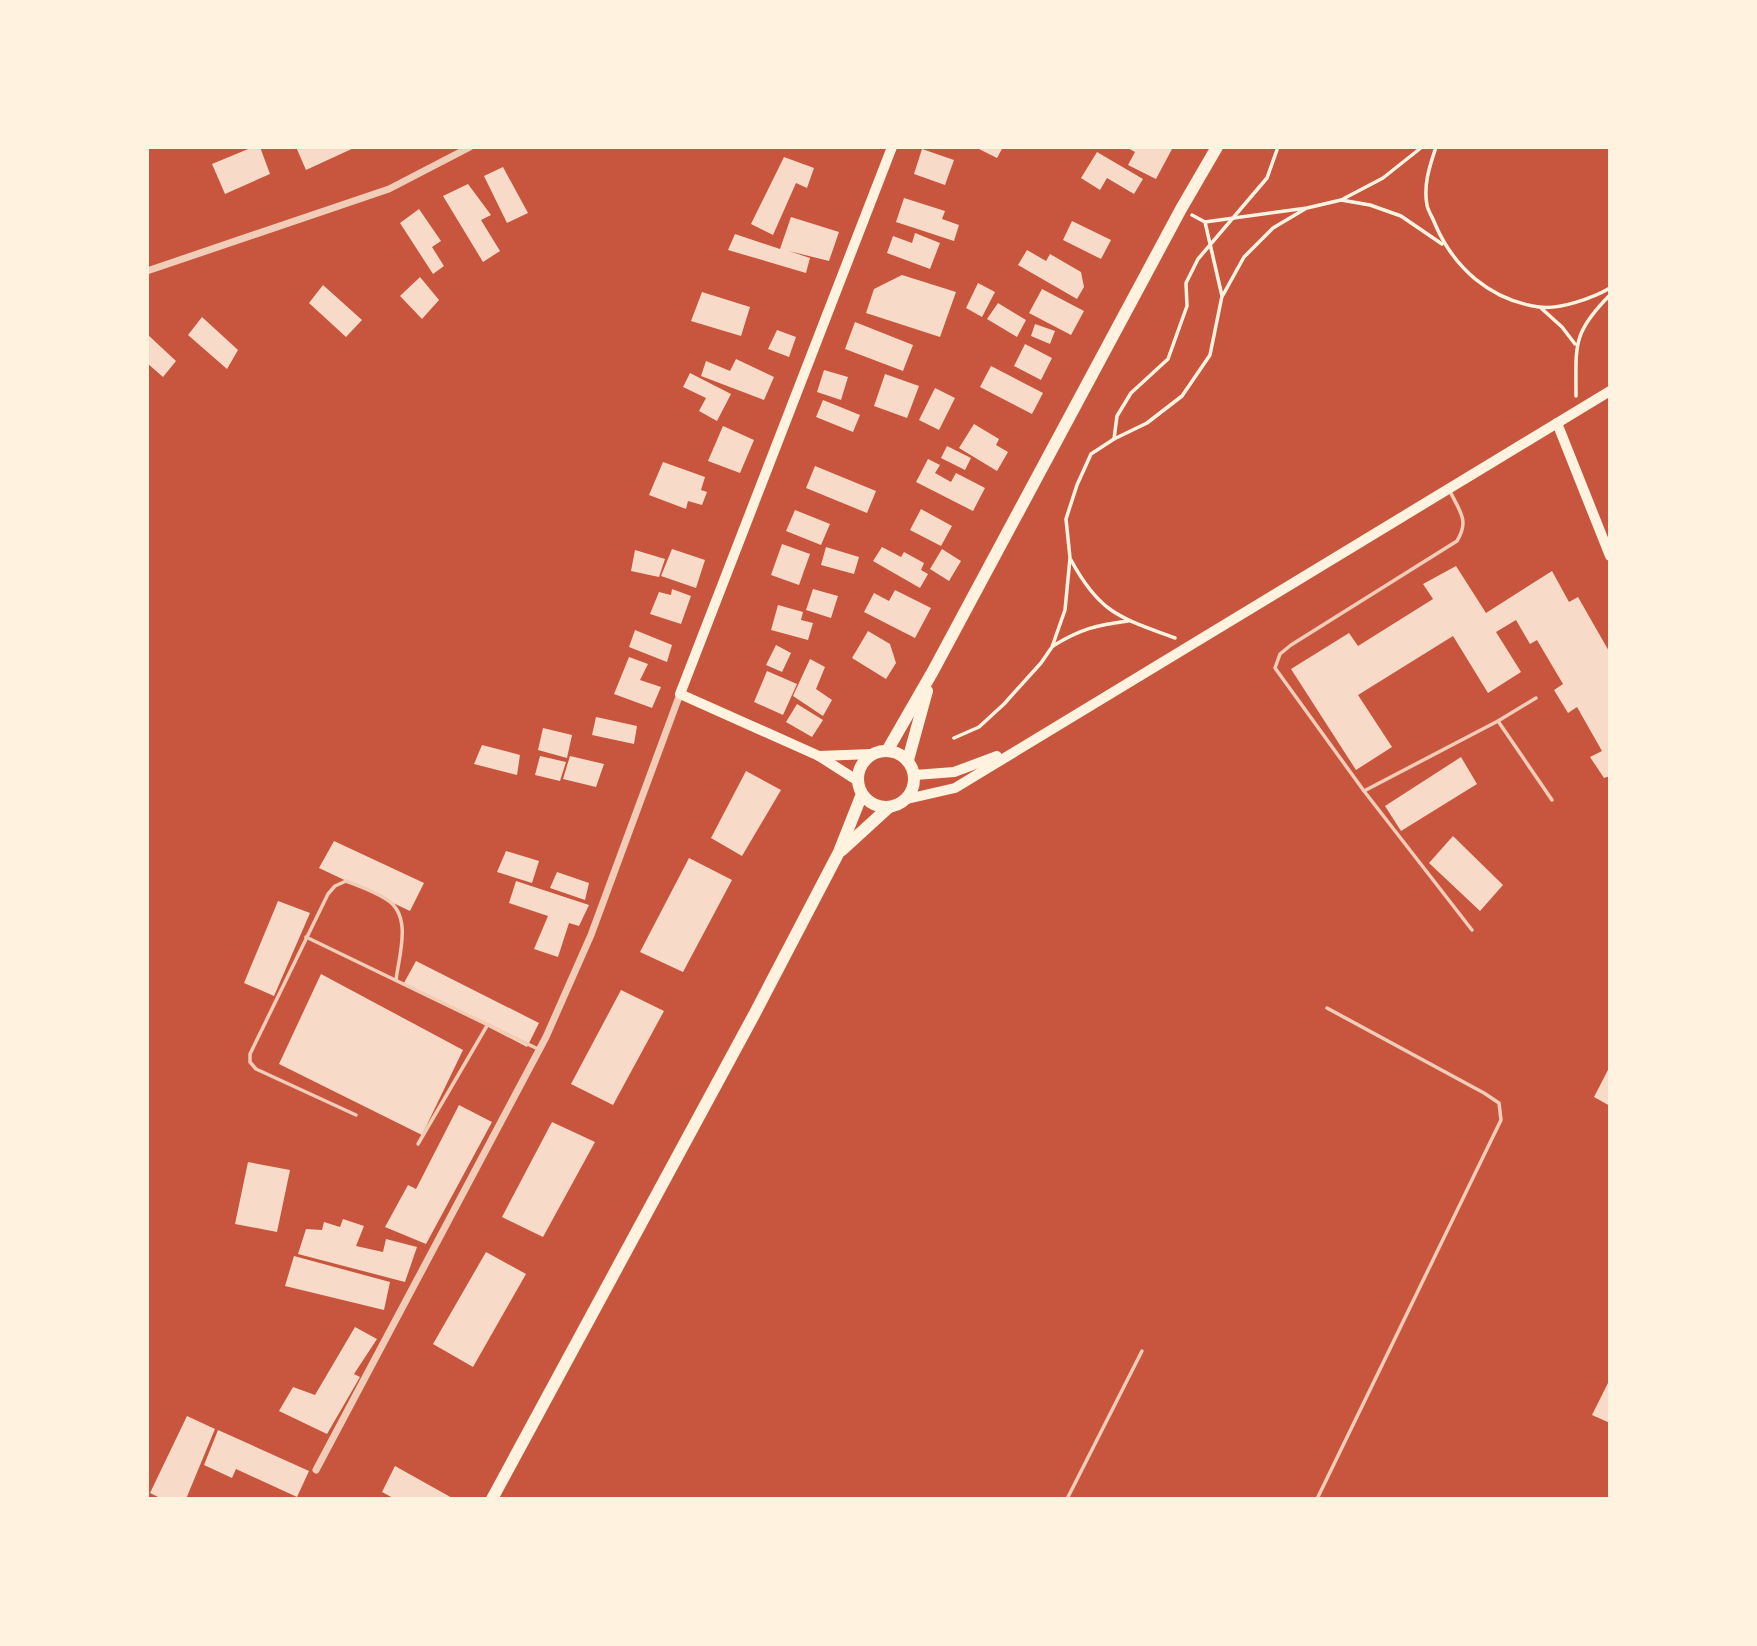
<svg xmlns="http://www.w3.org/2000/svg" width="1757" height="1646" viewBox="0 0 1757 1646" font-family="Commissioner,sans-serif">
<rect width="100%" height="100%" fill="#c8553d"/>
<g fill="#f7dbc8">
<polygon points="253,147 260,147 270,174 225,194 212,164"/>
<polygon points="296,147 356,147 306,170"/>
<polygon points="975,147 1003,147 997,158"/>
<polygon points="1126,147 1168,147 1172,149 1156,179 1128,165 1135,152"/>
<polygon points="922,149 954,160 945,185 914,174"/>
<polygon points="1097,152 1143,179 1134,194 1107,178 1100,190 1081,178"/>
<polygon points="784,157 814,168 807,188 796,183 773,235 751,224"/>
<polygon points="503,167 528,213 507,223 484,176"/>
<polygon points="468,184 491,215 481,220 500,251 483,262 443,196"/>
<polygon points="904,198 945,211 942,219 959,225 954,241 896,222"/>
<polygon points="419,209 441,241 432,247 444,266 433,274 400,223"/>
<polygon points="791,217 839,232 829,261 789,251 810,258 806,273 728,250 735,234 780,249"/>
<polygon points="1072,221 1111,240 1101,259 1063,240"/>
<polygon points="915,233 940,243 930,269 887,253 893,236 912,243"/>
<polygon points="1027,250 1046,261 1050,254 1081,272 1084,287 1077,299 1018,265"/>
<polygon points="902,275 956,292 940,337 866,313 874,289"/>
<polygon points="420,277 439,300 422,319 400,296"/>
<polygon points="978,283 995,292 982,317 966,308"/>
<polygon points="323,285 362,320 346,337 309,303"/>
<polygon points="1042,289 1084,311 1071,335 1029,313"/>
<polygon points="702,292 750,307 741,336 691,321"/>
<polygon points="998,303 1026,320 1017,337 987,319"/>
<polygon points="202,317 238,350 227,369 188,335"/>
<polygon points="855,322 913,345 903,371 845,349"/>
<polygon points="1035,324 1055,331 1050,344 1031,336"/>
<polygon points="777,330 796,337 789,357 768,349"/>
<polygon points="147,334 176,361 163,377 147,363"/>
<polygon points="1025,344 1052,358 1041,380 1014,366"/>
<polygon points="736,359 774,377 764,400 701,376 706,361 730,371"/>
<polygon points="991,366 1043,393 1032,414 980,387"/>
<polygon points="824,370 848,377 841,400 817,392"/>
<polygon points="690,373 731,394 717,421 699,411 706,398 683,387"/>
<polygon points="885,374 919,386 907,418 874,406"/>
<polygon points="935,388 955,398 939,430 919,420"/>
<polygon points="823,400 860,415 853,432 816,417"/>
<polygon points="974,424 999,439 996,445 1008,452 997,471 959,448"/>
<polygon points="723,426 754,440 740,473 708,461"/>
<polygon points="947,446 971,458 965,470 941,458"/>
<polygon points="928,459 940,465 935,473 951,482 956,473 985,488 973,511 916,482"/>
<polygon points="663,462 705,477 701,490 707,492 702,505 688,501 686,509 649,495"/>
<polygon points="815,466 876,491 867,513 806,488"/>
<polygon points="921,509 952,526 941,546 910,530"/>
<polygon points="795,510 830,524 821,545 786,531"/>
<polygon points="782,544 810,554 799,585 771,575"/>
<polygon points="826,547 859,557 854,574 821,565"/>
<polygon points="882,547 901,557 904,552 924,563 921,570 928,574 920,588 873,561"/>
<polygon points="672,549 705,560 696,588 661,576"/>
<polygon points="942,549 961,561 949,581 930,569"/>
<polygon points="635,550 665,559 659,577 631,571"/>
<polygon points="1456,566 1486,613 1552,571 1569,602 1578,597 1610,653 1610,776 1604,778 1590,757 1602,751 1577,707 1568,713 1554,690 1563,684 1537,640 1530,644 1516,620 1496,632 1521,672 1488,693 1453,636 1358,695 1392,747 1356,770 1291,669 1349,633 1358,646 1433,599 1423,584"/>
<polygon points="672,589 691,596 681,624 650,614 659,592 671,595"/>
<polygon points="813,589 838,596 831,618 806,610"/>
<polygon points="895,590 931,608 915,638 864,612 874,593 889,601"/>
<polygon points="778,605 803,612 801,620 813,623 808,640 771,630"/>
<polygon points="635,630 672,645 667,662 629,647"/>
<polygon points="868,631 890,644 896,663 886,679 852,658"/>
<polygon points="776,645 791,653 782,672 766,665"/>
<polygon points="629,657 648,664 640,680 661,687 652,708 614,694"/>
<polygon points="810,659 825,667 816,689 832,700 823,716 793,696"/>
<polygon points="767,671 797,684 783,715 754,702"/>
<polygon points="797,704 823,720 812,737 786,722"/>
<polygon points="596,717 637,726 634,744 592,735"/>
<polygon points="543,728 572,735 567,758 538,750"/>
<polygon points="482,745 520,755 517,775 474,764"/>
<polygon points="540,756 566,762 560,781 535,775"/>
<polygon points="570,756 604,764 596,787 563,779"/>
<polygon points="1461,757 1477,784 1401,831 1385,806"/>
<polygon points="746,771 781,790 742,856 711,838"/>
<polygon points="1453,836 1503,885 1480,911 1429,863"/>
<polygon points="334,841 424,883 410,911 319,868"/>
<polygon points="506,851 539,861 532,883 497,872"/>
<polygon points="689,858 732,880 683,972 640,952"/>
<polygon points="557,872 589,883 585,900 550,888"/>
<polygon points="516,881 589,905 579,926 569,923 558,957 534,949 548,916 509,903"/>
<polygon points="278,901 310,913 274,996 244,983"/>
<polygon points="416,961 539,1023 527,1047 404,983"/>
<polygon points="321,974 463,1050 422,1135 279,1064"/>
<polygon points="621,990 664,1011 613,1105 571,1084"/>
<polygon points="1610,1066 1610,1106 1594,1097"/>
<polygon points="459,1105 492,1122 426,1244 385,1227 408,1185 416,1189"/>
<polygon points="552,1122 595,1142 543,1237 502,1217"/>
<polygon points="248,1162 290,1170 277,1232 235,1224"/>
<polygon points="343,1219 364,1226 356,1246 383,1252 386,1239 417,1247 405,1282 298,1254 306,1229 322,1230 324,1222 340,1227"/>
<polygon points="486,1252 526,1274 473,1367 433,1344"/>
<polygon points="294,1256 390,1282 384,1310 285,1286"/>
<polygon points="355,1327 377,1339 354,1374 360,1377 327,1434 279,1411 293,1387 315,1395"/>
<polygon points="1610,1379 1610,1423 1592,1415"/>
<polygon points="187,1416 215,1429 186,1499 157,1499 158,1497 150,1493"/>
<polygon points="218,1430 309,1471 297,1497 236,1469 232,1478 204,1465"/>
<polygon points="395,1466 454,1499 395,1499 382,1492"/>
</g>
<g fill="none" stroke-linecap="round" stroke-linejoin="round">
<g stroke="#fff3e0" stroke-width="3.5">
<path d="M1436 147C1430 165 1423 185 1427 205 1428 211 1433 218 1435 224 1454 268 1490 300 1539 307 1559 310 1593 298 1610 288"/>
<polyline points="1343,199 1383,178 1422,147"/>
<polyline points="1205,222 1307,208 1341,200 1370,205 1401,216 1442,244"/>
<polyline points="1223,295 1244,257 1273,228 1305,209"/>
<polyline points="1541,308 1562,327 1575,344"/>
<path d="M1576 396C1576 345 1572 333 1610 295"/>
<polyline points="1114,439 1117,416 1131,393 1168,359 1187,306 1186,283 1198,259 1267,178 1278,147"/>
<path d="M1071 560C1100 614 1121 618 1175 638"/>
<path d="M1053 646C1080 629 1097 625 1128 621"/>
<polyline points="954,738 979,727 1004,704 1041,663 1052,647 1065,610 1070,558 1066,519 1077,485 1091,454 1114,439 1147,423 1182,396 1210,355 1222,296 1205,222 1192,215"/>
</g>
<g stroke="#f1ccb7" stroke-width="3.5">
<path d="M1450 491C1459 511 1470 520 1457 541L1291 645 1280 654 1275 668 1364 791 1472 930"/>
<polyline points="1498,721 1552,800"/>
<polyline points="1364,791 1498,721 1536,698"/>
<polyline points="306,937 538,1049"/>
<path d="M356 1115 256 1069 250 1062V1054L328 894 335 886 346 881C359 886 374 891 386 899 413 915 399 955 396 980"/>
<polyline points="418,1144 488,1024"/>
<polyline points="1067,1499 1142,1351"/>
<polyline points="1317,1499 1501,1120 1499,1103 1484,1093 1327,1008"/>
</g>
<g stroke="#f1ccb7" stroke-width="7">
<polyline points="147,271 389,189 470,147"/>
<polyline points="316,1470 546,1037 591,935 680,694"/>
</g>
<g stroke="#fff3e0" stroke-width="10">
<polyline points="1557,423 1610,556"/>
<polyline points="819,756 872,754"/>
<polyline points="915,775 954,772 997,756"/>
<polyline points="858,781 819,756 680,694 892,147"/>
<polyline points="907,799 955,788 1610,391"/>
</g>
<g stroke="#fff3e0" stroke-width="12">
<circle cx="886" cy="779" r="28"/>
<polyline points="887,751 933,671 1181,209 1217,147"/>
<polyline points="908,760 927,691"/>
<polyline points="842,850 889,807"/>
<polyline points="492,1499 755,1013 839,852 862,794"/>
</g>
</g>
<rect width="1757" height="1646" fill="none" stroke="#fff3e0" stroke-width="298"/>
</svg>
